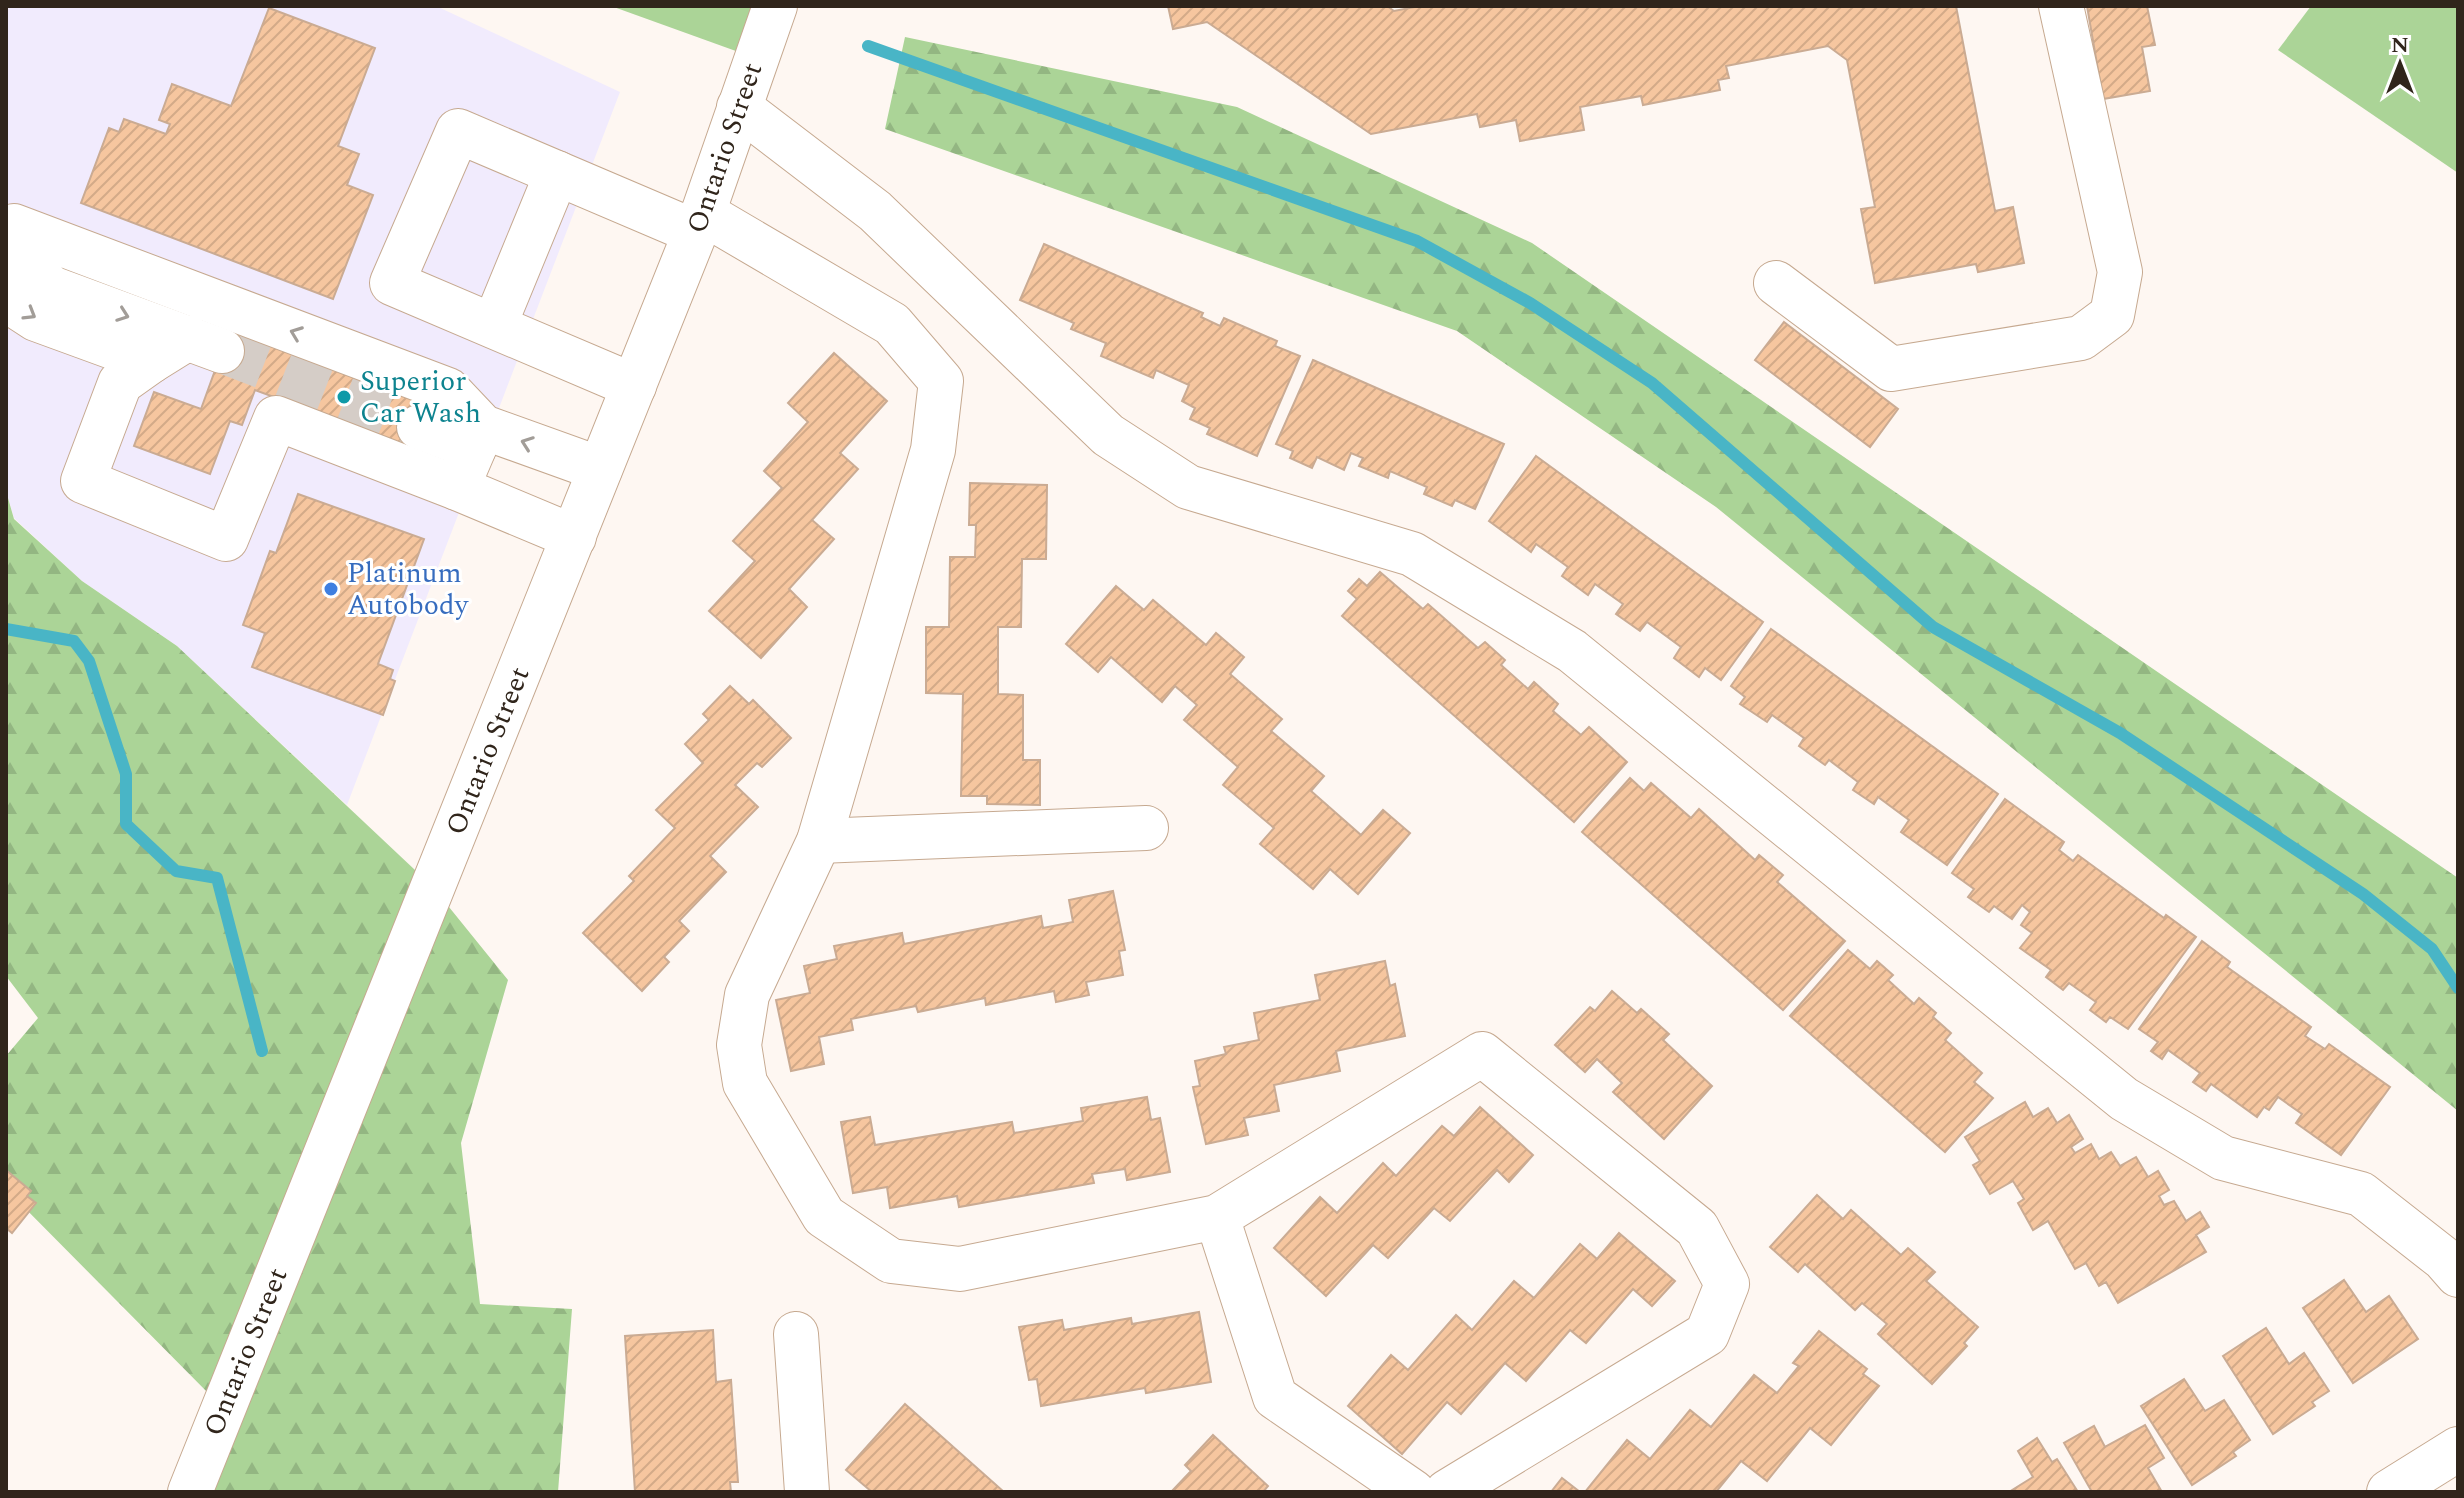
<svg xmlns="http://www.w3.org/2000/svg" width="2464" height="1498" viewBox="0 0 2464 1498" font-family="Spectral,serif">
<defs>
<pattern id="forest-firs" width="22" height="20" patternUnits="userSpaceOnUse" patternTransform="scale(2)"><rect width="22" height="20" fill="#abd497"/><path d="M5 1l3.5 6h-7zM16 11l3.5 6h-7z" fill="#93b682"/></pattern>
<pattern id="building-hatch" width="6" height="6" patternUnits="userSpaceOnUse" patternTransform="scale(2)"><rect width="6" height="6" fill="#f6c69f"/><path d="M-1 1l2-2M0 6l6-6M5 7l2-2" fill="none" stroke="#d3aa88"/></pattern>
</defs>
<rect width="100%" height="100%" fill="#fef7f2"/>
<polygon fill="#f1ebfd" points="6,6 436,6 620,92 347,805 177,646 82,581 14,518 6,491"/>
<g fill="url(#forest-firs)">
<polygon points="905,37 1237,107 1532,243 2458,878 2458,1111 1716,507 1457,331 885,129"/>
<polygon points="6,491 14,519 82,581 177,646 432,886 508,980 461,1143 480,1304 572,1309 558,1492 184,1492 217,1402 6,1189 6,1056 38,1018 6,976"/>
</g>
<g fill="#abd497">
<polygon points="611,6 776,6 758,59"/>
<polygon points="2311,6 2458,6 2458,173 2278,50"/>
</g>
<g fill="none" stroke-linecap="round" stroke-linejoin="round">
<g stroke="#49b5c6" stroke-width="12">
<polyline points="868,46 1417,241 1530,303 1652,383 1933,627 2120,733 2363,894 2432,949 2458,988"/>
<polyline points="6,629 74,641 89,661 126,774 126,824 176,871 217,878 262,1051"/>
</g>
</g>
<g fill="url(#building-hatch)" stroke="#caab93" stroke-width="2">
<polygon points="1168,6 1387,6 1394,11 1420,6 1956,6 1995,211 2013,207 2024,263 1978,272 1976,264 1875,283 1861,209 1875,207 1847,60 1828,46 1726,66 1729,78 1718,80 1720,90 1643,105 1641,96 1580,107 1584,130 1520,141 1516,120 1480,127 1477,114 1371,134 1207,22 1173,29"/>
<polygon points="2087,6 2147,6 2155,45 2142,47 2150,91 2103,99"/>
<polygon points="269,8 375,48 338,146 359,154 347,185 373,195 333,299 81,203 109,128 119,132 124,119 166,134 170,124 159,120 172,84 231,106"/>
<polygon points="1044,244 1203,313 1201,317 1220,326 1224,318 1277,341 1275,346 1300,356 1257,456 1207,434 1210,428 1190,419 1195,408 1182,401 1189,385 1156,370 1153,378 1101,356 1106,343 1071,329 1074,323 1020,300"/>
<polygon points="1784,322 1898,409 1870,447 1755,360"/>
<polygon points="230,329 428,402 412,448 255,390 242,425 230,421 210,474 134,446 154,392 201,409"/>
<polygon points="834,353 887,401 840,453 858,469 812,520 834,539 789,589 807,607 761,658 709,611 755,561 733,541 782,488 764,471 808,422 788,403"/>
<polygon points="1313,360 1504,444 1475,509 1455,500 1452,506 1424,494 1427,487 1390,471 1388,478 1359,466 1363,458 1351,453 1344,470 1317,457 1312,468 1290,458 1293,451 1276,444"/>
<polygon points="1536,456 1763,622 1721,680 1705,668 1699,677 1674,658 1681,647 1647,622 1640,631 1616,614 1623,604 1595,584 1588,595 1562,576 1568,567 1536,544 1531,552 1489,521"/>
<polygon points="970,483 1047,485 1046,559 1022,559 1021,627 998,627 998,694 1023,695 1023,760 1040,760 1040,805 987,804 987,796 961,796 963,694 926,693 926,627 949,627 950,557 975,557 976,525 969,525"/>
<polygon points="298,494 424,539 378,664 393,670 390,679 395,681 383,715 252,667 265,633 243,625 270,551 276,553"/>
<polygon points="1380,572 1423,609 1428,604 1478,648 1485,642 1505,660 1501,665 1528,689 1534,682 1558,704 1553,711 1581,735 1589,727 1627,762 1574,822 1342,616 1357,599 1348,591 1359,579 1367,586"/>
<polygon points="1116,586 1144,610 1153,600 1206,645 1216,633 1244,657 1230,674 1282,719 1271,731 1324,776 1311,791 1361,835 1383,810 1410,833 1358,894 1330,869 1313,889 1260,844 1274,828 1223,785 1238,767 1184,720 1197,705 1175,686 1162,702 1111,657 1098,672 1066,644"/>
<polygon points="1771,629 1998,794 1947,865 1901,832 1909,820 1878,797 1874,804 1853,790 1858,782 1829,760 1825,765 1799,746 1804,738 1772,715 1767,722 1740,704 1745,697 1731,686"/>
<polygon points="730,686 749,704 753,700 791,738 762,767 757,763 735,785 758,807 710,856 726,872 679,921 689,931 664,957 669,962 642,991 583,933 634,881 629,876 675,828 656,810 703,763 685,744 709,720 703,714"/>
<polygon points="1630,778 1644,791 1651,783 1691,818 1699,809 1755,860 1759,855 1783,875 1777,882 1845,941 1783,1010 1582,832"/>
<polygon points="2005,799 2064,842 2059,850 2073,861 2078,855 2164,918 2166,915 2196,937 2128,1029 2110,1017 2106,1022 2090,1010 2096,1002 2069,983 2063,990 2046,977 2051,970 2020,948 2032,933 2021,925 2030,912 2022,905 2012,919 1994,906 1989,912 1968,897 1974,889 1952,873"/>
<polygon points="1113,891 1125,950 1119,951 1123,975 1086,982 1089,995 1056,1002 1054,991 986,1005 985,998 918,1012 916,1006 851,1019 853,1030 819,1037 824,1064 791,1071 776,1000 810,993 804,966 837,959 834,946 902,933 904,944 1041,916 1043,928 1073,922 1069,900"/>
<polygon points="2202,941 2230,962 2227,967 2311,1027 2305,1036 2325,1049 2329,1044 2390,1087 2341,1155 2296,1123 2302,1114 2278,1097 2269,1110 2264,1107 2257,1117 2211,1084 2206,1091 2193,1082 2200,1073 2168,1050 2162,1059 2151,1051 2158,1042 2139,1029"/>
<polygon points="1848,950 1870,969 1877,961 1893,975 1888,980 1914,1004 1919,998 1936,1013 1933,1017 1951,1033 1945,1040 1982,1073 1974,1082 1993,1098 1945,1152 1790,1016"/>
<polygon points="1385,961 1390,986 1395,984 1405,1036 1336,1051 1340,1071 1274,1085 1279,1111 1244,1118 1248,1135 1206,1144 1193,1087 1200,1086 1195,1061 1226,1054 1224,1047 1259,1040 1254,1013 1320,1000 1315,975"/>
<polygon points="1612,991 1637,1013 1641,1009 1669,1034 1663,1040 1712,1086 1664,1139 1613,1092 1622,1083 1597,1059 1585,1072 1555,1045 1590,1007 1595,1011"/>
<polygon points="1147,1097 1151,1120 1160,1118 1170,1172 1127,1180 1125,1169 1092,1174 1094,1183 959,1207 957,1196 890,1208 887,1187 853,1193 841,1122 870,1117 875,1145 1012,1122 1014,1133 1083,1121 1081,1108"/>
<polygon points="2025,1102 2033,1117 2048,1108 2057,1123 2069,1115 2083,1139 2071,1147 2075,1153 2091,1144 2099,1159 2111,1152 2120,1166 2136,1157 2148,1177 2158,1171 2169,1190 2159,1196 2164,1205 2174,1201 2186,1221 2200,1212 2209,1227 2196,1235 2206,1252 2118,1303 2106,1282 2099,1286 2086,1263 2075,1269 2048,1221 2033,1230 2018,1203 2024,1199 2013,1181 1990,1194 1973,1165 1980,1161 1965,1137"/>
<polygon points="1480,1107 1533,1155 1509,1182 1497,1170 1450,1221 1434,1208 1388,1258 1373,1245 1326,1296 1274,1248 1320,1197 1337,1213 1383,1163 1396,1176 1442,1126 1454,1136"/>
<polygon points="6,1170 31,1191 27,1196 36,1203 12,1233 6,1228"/>
<polygon points="1817,1195 1843,1219 1851,1210 1901,1255 1908,1248 1935,1272 1926,1281 1978,1327 1964,1343 1967,1346 1932,1384 1878,1334 1887,1324 1862,1303 1855,1310 1805,1264 1798,1272 1770,1247"/>
<polygon points="1619,1233 1675,1281 1652,1306 1633,1289 1586,1343 1570,1330 1526,1381 1505,1363 1461,1414 1447,1402 1402,1454 1348,1406 1391,1355 1408,1370 1456,1315 1472,1330 1514,1281 1534,1298 1580,1244 1597,1259"/>
<polygon points="2344,1280 2366,1312 2389,1296 2418,1339 2353,1383 2303,1308"/>
<polygon points="1199,1312 1211,1382 1146,1393 1145,1388 1041,1406 1037,1379 1029,1380 1019,1327 1062,1320 1064,1330 1131,1318 1132,1324"/>
<polygon points="2266,1328 2289,1364 2304,1353 2329,1391 2312,1402 2315,1406 2273,1434 2223,1356"/>
<polygon points="713,1330 716,1382 731,1380 738,1482 730,1482 731,1492 635,1492 625,1336"/>
<polygon points="1819,1331 1867,1369 1863,1374 1879,1386 1831,1445 1810,1428 1767,1481 1741,1461 1716,1492 1585,1492 1627,1440 1650,1459 1690,1410 1711,1427 1754,1375 1777,1393 1799,1366 1793,1363"/>
<polygon points="2184,1379 2205,1411 2224,1400 2250,1440 2233,1452 2236,1456 2192,1485 2141,1406"/>
<polygon points="905,1404 1004,1492 872,1492 846,1470"/>
<polygon points="2145,1425 2164,1458 2148,1468 2162,1492 2092,1492 2064,1443 2094,1426 2105,1447"/>
<polygon points="1213,1435 1268,1486 1263,1492 1171,1492 1191,1471 1185,1465"/>
<polygon points="2037,1438 2052,1462 2057,1459 2078,1492 2009,1492 2033,1477 2018,1451"/>
<polygon points="1562,1478 1580,1492 1551,1492"/>
</g>
<g fill="none" stroke-linecap="round" stroke-linejoin="round">
<polyline stroke="#d5cdc7" stroke-width="44" stroke-dasharray="44 22" stroke-linecap="butt" points="222,351 419,427"/>
<g stroke="#c6a990" stroke-width="46">
<g id="minor">
<polyline points="739,107 875,211 1108,435 1188,487 1412,554 1572,651 2124,1099 2223,1158 2361,1194 2444,1259 2458,1275"/>
<polyline points="703,213 892,324 941,381 933,450 819,841 747,995 739,1045 745,1083 824,1216 891,1261 960,1269 1217,1217 1482,1054 1697,1228 1727,1284 1707,1334 1447,1492"/>
<path d="M42 238C35 261 32 270 51 288L222 351"/>
<polyline points="1776,283 1891,369 2081,338 2112,315 2120,272 2061,6"/>
<polyline points="494,326 557,173"/>
<polyline points="188,338 151,361 36,319 13,304 7,270 14,226 448,390 483,427 600,469"/>
<polyline points="151,361 120,383 83,481 226,539 276,418 457,488"/>
<polyline points="634,386 392,283 458,131 695,232"/>
<polyline points="419,427 474,448"/>
<polyline points="483,427 457,488 574,537"/>
<polyline points="819,841 1146,828"/>
<polyline points="1217,1217 1275,1397 1413,1492"/>
<polyline points="796,1334 807,1492"/>
</g>
</g>
<g stroke="#c6a990" stroke-width="46">
<g id="major">
<polyline points="190,1492 703,213 775,6"/>
<polyline points="2389,1492 2458,1449"/>
</g>
</g>
<use href="#minor" stroke="#fff" stroke-width="44"/>
<use href="#major" stroke="#fff" stroke-width="44"/>
</g>
<defs><path id="oneway-chevron" d="M-2-3.5L2.5 0L-2 3.5" fill="none" stroke-width="1.6" stroke-linecap="round" stroke-linejoin="round" transform="scale(2)"/></defs>
<g stroke="#a29d98">
<use href="#oneway-chevron" transform="translate(30 314) rotate(31)"/>
<use href="#oneway-chevron" transform="translate(123 315) rotate(20)"/>
<use href="#oneway-chevron" transform="translate(296 333) rotate(-159)"/>
<use href="#oneway-chevron" transform="translate(527 443) rotate(-160)"/>
</g>
<circle fill="#0f9aa8" stroke="#fff" stroke-width="3" cx="344" cy="397" r="8"/>
<circle fill="#3f7fe0" stroke="#fff" stroke-width="3" cx="331" cy="589" r="8"/>
<g text-anchor="middle" dominant-baseline="central" stroke-width="6" stroke-linejoin="round" paint-order="stroke">
<g font-size="28" fill="#30251b" stroke="#fff">
<text transform="translate(725 148) rotate(-71)">Ontario Street</text>
<text transform="translate(488 751) rotate(-68)">Ontario Street</text>
<text transform="translate(246 1352) rotate(-68)">Ontario Street</text>
</g>
<g font-size="28" fill="#0d838f" stroke="#fff" text-anchor="start">
<text x="360" y="381">Superior<tspan x="360" dy="32">Car Wash</tspan></text>
</g>
<g font-size="28" fill="#366cbe" stroke="#fff" text-anchor="start">
<text x="347" y="573">Platinum<tspan x="347" dy="32">Autobody</tspan></text>
</g>
</g>
<rect width="2464" height="1498" fill="none" stroke="#30251b" stroke-width="16"/>
<g transform="translate(2400 64)" stroke="#ffffff" stroke-width="6" paint-order="stroke">
<path d="M0-6L14 30L0 20L-14 30Z" fill="#30251b"/>
<text y="-12" font-size="22" font-weight="bold" text-anchor="middle" fill="#30251b">N</text>
</g>
</svg>
